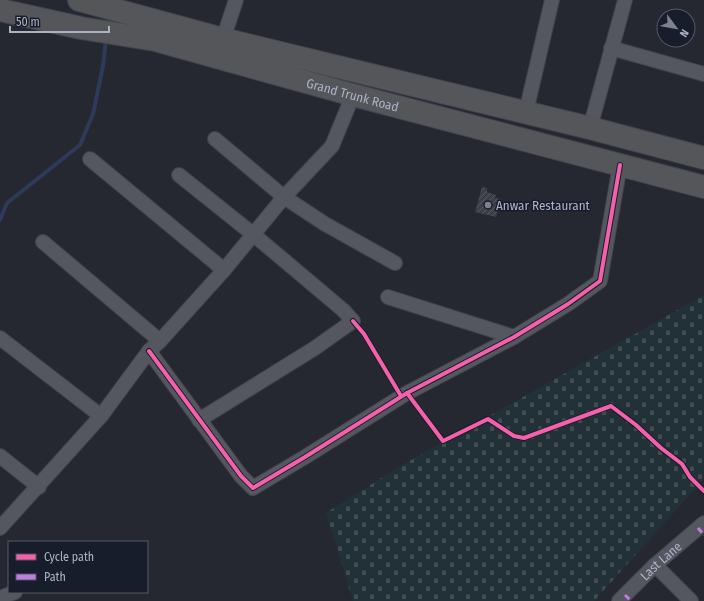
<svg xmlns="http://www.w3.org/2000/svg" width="704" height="601" viewBox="0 0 704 601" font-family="'Fira Sans Condensed',sans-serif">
<defs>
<pattern id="cemetery-stones" width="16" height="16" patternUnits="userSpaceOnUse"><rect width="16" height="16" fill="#223137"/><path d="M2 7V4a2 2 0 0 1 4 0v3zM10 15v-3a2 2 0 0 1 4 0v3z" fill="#3f4c52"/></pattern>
<pattern id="building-hatch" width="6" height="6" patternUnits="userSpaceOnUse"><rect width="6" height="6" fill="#3c3f48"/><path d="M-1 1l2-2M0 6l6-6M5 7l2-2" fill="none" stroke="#565861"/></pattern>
</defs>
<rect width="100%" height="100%" fill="#252831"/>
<polygon fill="url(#cemetery-stones)" points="704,295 704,479 594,601 353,601 326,513 397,468"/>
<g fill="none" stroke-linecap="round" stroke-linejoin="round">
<polyline stroke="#2e3a5a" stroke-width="4" points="0,220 7,203 80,145 93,114 103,66 106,39"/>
</g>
<polygon fill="url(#building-hatch)" points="482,187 487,188 487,192 496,195 495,198 501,199 496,217 475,212"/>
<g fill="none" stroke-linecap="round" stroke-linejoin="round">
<g stroke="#40434a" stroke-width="16">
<g id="street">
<polyline points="223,39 236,0"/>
<polyline points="611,48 704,74"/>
<polyline points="526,112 552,0"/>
<polyline points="590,128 625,0"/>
<polyline points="215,139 284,197 325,224 395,263"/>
<polyline points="90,159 224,270"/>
<polyline points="179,175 254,235 343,310 353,321 315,348 199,420"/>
<polyline points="43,242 160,341"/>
<polyline points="388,297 514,337"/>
<polyline points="0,338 101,416"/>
<polyline points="149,351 241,476 253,488 305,457 407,393 514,337 568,304 600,281 620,165"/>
<polyline points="0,456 39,487"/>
<polyline points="0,528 101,416 149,351 160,341 224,270 284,197 332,146 353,95"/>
<polyline points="655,565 691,601"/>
<polyline points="0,598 15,592"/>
<path id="s1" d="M619 601 655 565 704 523"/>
</g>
</g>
<g stroke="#40444e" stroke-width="24">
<g id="highway">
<polyline points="79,0 223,39 590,128 704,158"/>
<path id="s2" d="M0 10 81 28 155 40 353 95 704 187"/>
</g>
</g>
<use href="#street" stroke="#545660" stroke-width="14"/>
<use href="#highway" stroke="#54565a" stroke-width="22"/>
<g stroke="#c07fdc" stroke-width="3" stroke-dasharray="6 3" stroke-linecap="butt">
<polyline points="698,528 704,535"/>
<polyline points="625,595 631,601"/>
</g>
<g stroke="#181d2c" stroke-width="6">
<g id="cycleway">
<polyline points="353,321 364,334 401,396"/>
<polyline points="149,351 241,476 253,488 305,457 407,393 514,337 568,304 600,281 620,165"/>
<polyline points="407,393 443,441 488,419 514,436 524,438 611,406 636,425 661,448 682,464 690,477 704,491"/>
</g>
</g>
<use href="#cycleway" stroke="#f560ab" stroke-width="4"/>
</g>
<circle fill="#7d8291" stroke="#181d2c" stroke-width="1.5" cx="488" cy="205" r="4"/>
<g text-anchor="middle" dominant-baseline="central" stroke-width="3" stroke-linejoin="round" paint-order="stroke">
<g font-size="13" fill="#acb2c5" stroke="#181d2c">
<text stroke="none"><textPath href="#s2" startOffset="363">Grand Trunk Road</textPath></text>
<text stroke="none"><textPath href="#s1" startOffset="58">Last Lane</textPath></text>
</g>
<g font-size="13" fill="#acb2c5" stroke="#181d2c" text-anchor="start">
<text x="496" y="205">Anwar Restaurant</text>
</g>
</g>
<rect x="8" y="541" width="140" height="52" fill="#181d2c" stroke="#535969"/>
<rect x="16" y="554" width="20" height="6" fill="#f560ab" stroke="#535969"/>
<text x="44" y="561" font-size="12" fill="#acb2c5">Cycle path</text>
<rect x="16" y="574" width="20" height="6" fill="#c07fdc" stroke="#535969"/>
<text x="44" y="581" font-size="12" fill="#acb2c5">Path</text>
<g transform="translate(676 28) rotate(122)"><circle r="19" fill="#181d2c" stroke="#535969"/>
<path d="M0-3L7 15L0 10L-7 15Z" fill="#7d8291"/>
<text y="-6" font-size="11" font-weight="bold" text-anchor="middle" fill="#acb2c5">N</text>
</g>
<path d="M10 26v6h99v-6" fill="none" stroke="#acb2c5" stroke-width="2"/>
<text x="16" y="26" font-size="12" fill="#acb2c5" stroke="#181d2c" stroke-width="3" paint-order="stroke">50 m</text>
</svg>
